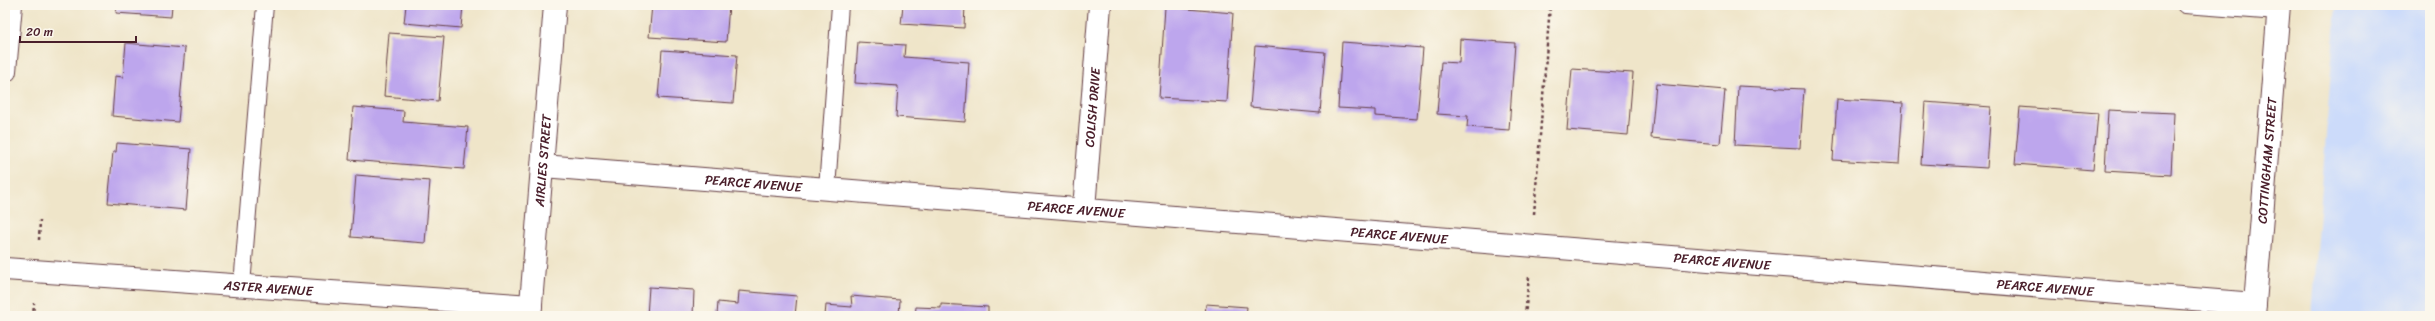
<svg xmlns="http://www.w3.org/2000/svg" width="2435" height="321" viewBox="0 0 2435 321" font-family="Sriracha,sans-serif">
<rect width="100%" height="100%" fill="#fbf7ec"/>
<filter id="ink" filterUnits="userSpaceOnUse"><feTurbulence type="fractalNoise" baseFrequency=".025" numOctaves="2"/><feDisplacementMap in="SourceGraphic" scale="8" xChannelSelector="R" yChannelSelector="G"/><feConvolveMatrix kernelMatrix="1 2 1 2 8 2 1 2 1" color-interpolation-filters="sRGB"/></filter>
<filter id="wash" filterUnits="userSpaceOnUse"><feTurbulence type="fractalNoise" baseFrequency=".012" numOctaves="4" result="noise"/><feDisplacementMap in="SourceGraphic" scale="16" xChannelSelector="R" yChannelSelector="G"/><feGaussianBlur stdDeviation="0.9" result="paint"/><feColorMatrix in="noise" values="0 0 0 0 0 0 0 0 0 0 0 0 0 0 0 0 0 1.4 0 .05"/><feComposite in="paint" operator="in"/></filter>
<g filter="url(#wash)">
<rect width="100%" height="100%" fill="#efe5c9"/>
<polygon fill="#ccdbfa" points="2336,5 2430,5 2430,316 2312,316"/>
<g id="blocks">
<g fill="#bda6ed">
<polygon points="117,5 172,5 171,17 116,13"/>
<polygon points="406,5 463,5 461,28 404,23"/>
<polygon points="652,5 729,5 726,42 649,37"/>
<polygon points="903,5 965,5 964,28 901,24"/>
<polygon points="1165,7 1233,13 1227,102 1159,98"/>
<polygon points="389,33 444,37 438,101 384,96"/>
<polygon points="1460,39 1515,43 1509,130 1467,127 1468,116 1437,114 1441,62 1459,63"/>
<polygon points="858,42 905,45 904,57 969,62 965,122 896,117 898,86 855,83"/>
<polygon points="1342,42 1423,48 1417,119 1375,116 1375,110 1338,108"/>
<polygon points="126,43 185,48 178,122 112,116 115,76 123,77"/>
<polygon points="1255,46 1325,52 1320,113 1250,107"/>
<polygon points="662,50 737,55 733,103 658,98"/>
<polygon points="1572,69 1633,73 1628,135 1567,130"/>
<polygon points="1656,84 1725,90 1720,144 1651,138"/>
<polygon points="1738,86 1804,89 1800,148 1735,145"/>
<polygon points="1837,99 1903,103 1899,164 1833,160"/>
<polygon points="1925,102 1991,107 1987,168 1921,164"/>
<polygon points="353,107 404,111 403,122 468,127 464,169 349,160"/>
<polygon points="2020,107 2098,113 2093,170 2015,164"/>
<polygon points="2108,110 2174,113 2171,175 2105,171"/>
<polygon points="117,143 191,149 186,210 108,203 113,152 116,152"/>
<polygon points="356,175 430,181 425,243 351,237"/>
<polygon points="649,287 694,290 693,316 647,316"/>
<polygon points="739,291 797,296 795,316 717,316 718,302 738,304"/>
<polygon points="851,296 900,300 899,316 825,316 826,305 852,307"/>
<polygon points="941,304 988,307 988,316 915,316 916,307 941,308"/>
<polygon points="1206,304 1247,307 1246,316 1205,316"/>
</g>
</g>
</g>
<g filter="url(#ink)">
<use href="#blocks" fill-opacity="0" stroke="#633d43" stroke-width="1"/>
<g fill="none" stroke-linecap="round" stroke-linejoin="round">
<g stroke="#633d43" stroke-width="18">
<g id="service">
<polyline points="2185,5 2278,12"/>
<polyline points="827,189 840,5"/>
<polyline points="242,285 265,5"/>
</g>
</g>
<g stroke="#633d43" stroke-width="24">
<g id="minor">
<polyline points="5,71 11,5"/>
<path id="s1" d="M543 166 2255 304"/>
<path id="s2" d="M1084 209 1100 5"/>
<path id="s3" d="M5 269 531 306"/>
<path id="s4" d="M2254 316 2279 5"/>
</g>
</g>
<g stroke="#633d43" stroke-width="24">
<g id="tertiary">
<path id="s5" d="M530 316 555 5"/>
</g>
</g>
<g stroke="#633d43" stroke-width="2.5" stroke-dasharray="3 3" stroke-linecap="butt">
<polyline points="1534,214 1550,5"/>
<polyline points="39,240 40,220"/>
<polyline points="33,316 34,303"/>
<polyline points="1525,316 1529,277"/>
</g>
<use href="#service" stroke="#fff" stroke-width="16"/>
<use href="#minor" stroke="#fff" stroke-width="22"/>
<use href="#tertiary" stroke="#fff" stroke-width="22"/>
</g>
</g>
<g text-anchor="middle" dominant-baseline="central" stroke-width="3.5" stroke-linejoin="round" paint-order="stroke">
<g font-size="13" fill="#4a1f2b" stroke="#fbf7ec">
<text stroke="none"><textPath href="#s2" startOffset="102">COLISH DRIVE</textPath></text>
<text stroke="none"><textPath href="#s5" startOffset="156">AIRLIES STREET</textPath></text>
<text stroke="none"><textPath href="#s4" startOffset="156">COTTINGHAM STREET</textPath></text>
<text stroke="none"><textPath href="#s1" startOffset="211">PEARCE AVENUE</textPath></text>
<text stroke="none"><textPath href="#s1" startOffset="535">PEARCE AVENUE</textPath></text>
<text stroke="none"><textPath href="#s1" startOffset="859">PEARCE AVENUE</textPath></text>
<text stroke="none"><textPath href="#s1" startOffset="1183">PEARCE AVENUE</textPath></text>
<text stroke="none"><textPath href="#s3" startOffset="264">ASTER AVENUE</textPath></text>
<text stroke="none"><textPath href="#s1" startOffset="1507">PEARCE AVENUE</textPath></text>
</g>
</g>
<rect width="2435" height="321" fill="none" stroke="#fbf7ec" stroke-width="20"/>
<path d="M20 36v6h116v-6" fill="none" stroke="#4a1f2b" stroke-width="2"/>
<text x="26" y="36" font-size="12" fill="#4a1f2b" stroke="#fbf7ec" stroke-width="3" paint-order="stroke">20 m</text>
</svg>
